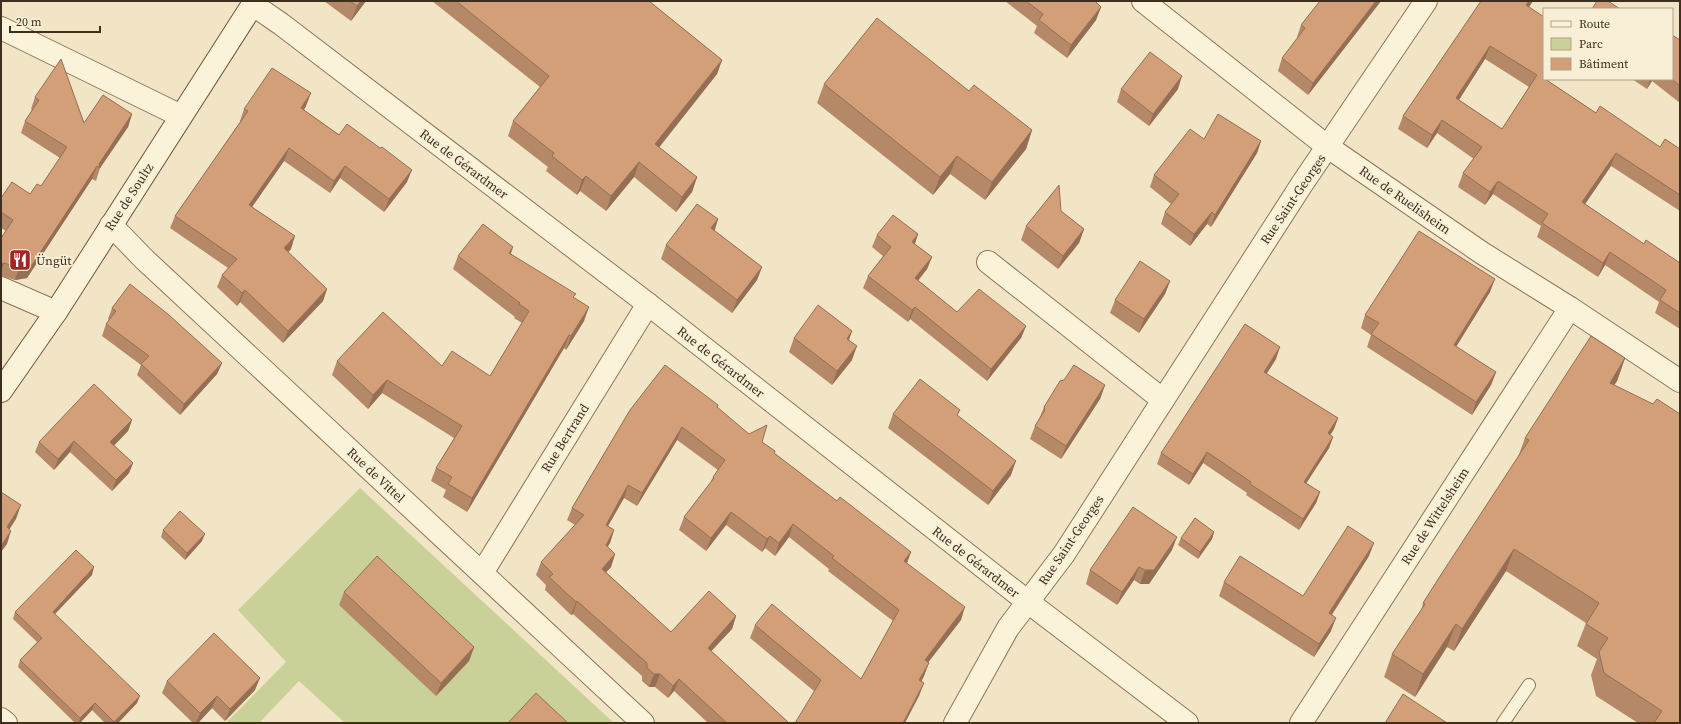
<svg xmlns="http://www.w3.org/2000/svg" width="1681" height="724" viewBox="0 0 1681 724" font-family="'Source Serif 4',serif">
<rect width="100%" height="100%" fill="#f2e5c5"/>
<polygon fill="#cad198" points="360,488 614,723 345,723 299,681 259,723 226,723 286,662 238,610"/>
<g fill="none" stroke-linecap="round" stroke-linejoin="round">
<g stroke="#8f7659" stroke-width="14">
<polyline id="service" points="1503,723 1529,685"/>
</g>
<g stroke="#8f7659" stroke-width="24">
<g id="minor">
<polyline points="1143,1 1328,147 1482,253 1570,308 1680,381"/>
<polyline points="252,4 281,24 648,304 1028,602 1187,723"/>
<polyline points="1,28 181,116"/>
<polyline points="111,225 145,260 643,723"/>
<polyline points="988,262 1163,400"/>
<polyline points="1,288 56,312"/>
<polyline points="482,573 648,304"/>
<polyline points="955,723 1008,628 1064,554 1302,184 1426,1"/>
<polyline points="1301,723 1570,308"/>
</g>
</g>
<g stroke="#8f7659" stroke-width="24">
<polyline id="tertiary" points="1,719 6,723"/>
</g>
<g stroke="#71573c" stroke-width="24">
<polyline id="secondary" points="1,391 56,312 255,1"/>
</g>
<use href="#service" stroke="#fbf2da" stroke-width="12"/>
<use href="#minor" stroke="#fbf2da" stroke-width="22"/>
<use href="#tertiary" stroke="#fbf2da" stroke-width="22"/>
<use href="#secondary" stroke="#fbf2da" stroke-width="22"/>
</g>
<g fill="#b58967" fill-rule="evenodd">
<polygon points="324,1 366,1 351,21"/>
<polygon points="432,1 649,1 722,60 717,74 659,147 697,177 692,192 676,212 634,177 606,211 580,191 577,195 546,171 548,167 508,136 513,121 540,87"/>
<polygon points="1005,1 1095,1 1101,7 1096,20 1067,58 1034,33 1037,26"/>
<polygon points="1320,1 1381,1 1308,95 1278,71 1282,58 1298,38 1297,37 1301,25"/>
<path d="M1481 1H1533L1529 7 1548 81 1596 113 1660 147 1680 149V211L1611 166 1585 204 1644 244 1680 263V329L1655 313 1659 302 1605 265 1598 277 1537 237 1541 226 1493 194 1485 205 1458 187 1463 173 1474 159 1437 133 1427 148 1398 129 1403 116ZM1485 59 1529 87 1502 129 1459 100Z"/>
<polygon points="1680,40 1680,103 1652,81 1647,89 1632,79 1672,79"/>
<polygon points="824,84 969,91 1032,130 1026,149 985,200 950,174 933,195 817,103"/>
<polygon points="1121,89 1178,89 1149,126 1117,102"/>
<polygon points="35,97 84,123 132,114 128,127 100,168 96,181 92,179 27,278 15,280 1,276 1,238 6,231 1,228 1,198 30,194 41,186 60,158 21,133 25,121 32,110 31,109"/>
<polygon points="306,106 304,110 407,182 384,212 340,178 330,193 284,161 252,207 291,249 288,252 327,289 323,301 283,343 240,302 237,306 217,287 222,275 228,268 170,228 175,216 240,122 240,121 244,109"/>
<polygon points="1204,139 1261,141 1257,153 1211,227 1207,224 1190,246 1161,224 1165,212 1171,204 1150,187 1154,175"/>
<polygon points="1061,211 1084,229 1079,243 1058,269 1021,240 1026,226"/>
<polygon points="718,219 714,230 762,267 757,280 732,313 661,259 666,245"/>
<polygon points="918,234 915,244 932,257 927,269 918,280 957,312 1026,326 1021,338 987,381 910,319 908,322 863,288 868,276 883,256 872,247 877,235"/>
<polygon points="511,254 574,298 584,321 566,350 564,348 467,512 443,497 446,490 431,481 436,468 454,438 382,393 368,409 332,375 337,361 442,366 490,376 522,323 514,318 515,317 453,269 458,256"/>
<polygon points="1170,281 1165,294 1139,333 1110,313 1115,300"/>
<polygon points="1490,292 1456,347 1496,372 1491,385 1472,415 1367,347 1371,335 1361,328 1365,315"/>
<polygon points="112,308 222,363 217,374 180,415 137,375 141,365 102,336 106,324 109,320 108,319"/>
<polygon points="852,331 849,340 852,360 832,385 789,352 794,338"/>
<polygon points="1625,358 1617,381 1614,385 1680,723 1638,723 1596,696 1591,675 1597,659 1577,646 1586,623 1506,571 1454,651 1447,647 1415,697 1384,677 1392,654 1421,611 1423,603 1518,457 1525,438"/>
<polygon points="1276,359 1266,374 1338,418 1334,429 1330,435 1333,437 1329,448 1306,483 1320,492 1316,503 1299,530 1246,495 1247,493 1203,463 1189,485 1157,464 1161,453"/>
<polygon points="1105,385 1100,399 1061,459 1030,439 1035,426 1039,419 1044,407"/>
<polygon points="718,405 717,407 749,434 762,442 775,451 774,453 837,501 911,552 907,563 961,620 928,662 924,676 921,682 919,696 814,691 750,638 755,625 861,679 893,621 828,571 829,569 789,537 775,556 765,548 762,552 726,525 706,551 679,530 684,517 710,483 713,477 718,470 677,440 637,506 624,498 608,526 614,530 610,543 607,547 615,554 611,567 606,572 671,632 736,616 732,629 711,651 789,723 708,723 674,691 668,698 655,687 649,687 642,681 642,676 573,614 571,615 545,590 546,585 536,575 541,562 575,525 567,520 572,508 630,410"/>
<polygon points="893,414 958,416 1011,475 988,505 888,428"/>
<polygon points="132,420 128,431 114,445 133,463 129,473 112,491 70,452 54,470 35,452 39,442"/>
<polygon points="163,530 202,541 185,560 161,537"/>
<polygon points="1214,532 1212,539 1198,559 1178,545 1181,538"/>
<polygon points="1172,550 1149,584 1140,584 1134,580 1117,605 1086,584 1090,570"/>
<polygon points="1369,556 1332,615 1331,631 1314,657 1219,596 1224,582 1303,596"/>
<polygon points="92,575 55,614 137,703 118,723 105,723 92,710 80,723 75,723 18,667 20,660 37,642 13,619 15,612"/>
<polygon points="344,592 474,647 469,661 436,696 339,605"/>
<polygon points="167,681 255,690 225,721 212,708 198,723 193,723 162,693"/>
</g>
<g fill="#946f54">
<polygon points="361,1 366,1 351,21 357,6"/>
<polygon points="1376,1 1381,1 1308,95 1313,83"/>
<polygon points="1529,1 1533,1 1521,19 1526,5"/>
<polygon points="1101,7 1096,20 1067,58 1071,45"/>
<polygon points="1490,46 1485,59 1451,112 1456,98"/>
<polygon points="722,60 717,74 650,159 655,144"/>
<polygon points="1182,76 1178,89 1149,126 1153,114"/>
<polygon points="1650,79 1653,79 1647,89"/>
<polygon points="311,93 306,106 297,121 301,108"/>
<polygon points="132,114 128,127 100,168 99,164"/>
<polygon points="1442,120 1437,133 1427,148 1432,135"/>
<polygon points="1032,130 1026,149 985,200 992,182"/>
<polygon points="1261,141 1257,153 1211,227 1215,215"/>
<polygon points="289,148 284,161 245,217 249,205"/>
<polygon points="1616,153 1611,166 1577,216 1582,202"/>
<polygon points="957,156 950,174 933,195 940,177"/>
<polygon points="639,162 634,177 606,211 611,196"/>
<polygon points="97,166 92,179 27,278 15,280 19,268"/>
<polygon points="345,166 340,178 330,193 334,181"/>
<polygon points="412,170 407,182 384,212 389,199"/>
<polygon points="586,176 580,191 577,195 582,180"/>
<polygon points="697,177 692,192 676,212 682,197"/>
<polygon points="1498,181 1493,194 1485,205 1490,192"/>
<polygon points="1212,212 1207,224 1190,246 1194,234"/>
<polygon points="718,219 714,233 711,228"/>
<polygon points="1084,229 1079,243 1058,269 1063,256"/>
<polygon points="918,234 914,246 912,242"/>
<polygon points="295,236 291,249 280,261 284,248"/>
<polygon points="513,247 509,260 509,253"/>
<polygon points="1610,252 1605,265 1598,277 1603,263"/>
<polygon points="932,257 927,269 911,290 915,278"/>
<polygon points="4,263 1,271 1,264"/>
<polygon points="762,267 757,280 732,313 737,300"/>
<polygon points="1495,279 1490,292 1449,358 1454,345"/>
<polygon points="1170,281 1165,294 1139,333 1144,319"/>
<polygon points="327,289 323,301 283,343 288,331"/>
<polygon points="245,290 240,302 237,306 242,293"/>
<polygon points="589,307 584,321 566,350 571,336"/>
<polygon points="915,307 910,319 908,322 912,310"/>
<polygon points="1026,326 1021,338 987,381 991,369"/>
<polygon points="852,331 847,345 847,339"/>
<polygon points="569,335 564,348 467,512 472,498"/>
<polygon points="857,346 852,360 832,385 837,371"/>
<polygon points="1280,347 1276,359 1260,384 1264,372"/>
<polygon points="1625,358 1617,381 1601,405 1610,383"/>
<polygon points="222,363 217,374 180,415 184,404"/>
<polygon points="1496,372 1491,385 1472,415 1476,402"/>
<polygon points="387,380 382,393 368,409 373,395"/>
<polygon points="1105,385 1100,399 1061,459 1066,446"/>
<polygon points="1338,418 1334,429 1324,445 1328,433"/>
<polygon points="132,420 128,431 107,453 110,442"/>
<polygon points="682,427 677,440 637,506 642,493"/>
<polygon points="1333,437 1329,448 1300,493 1304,482"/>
<polygon points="74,441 70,452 54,470 58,459"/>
<polygon points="1207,452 1203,463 1189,485 1193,474"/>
<polygon points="1016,461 1011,475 988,505 993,491"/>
<polygon points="133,463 129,473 112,491 116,480"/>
<polygon points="628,485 624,498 601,538 606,525"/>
<polygon points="1320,492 1316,503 1299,530 1303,519"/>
<polygon points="21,505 16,519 2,541 7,527"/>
<polygon points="731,512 726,525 706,551 711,538"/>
<polygon points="793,524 789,537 775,556 779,543"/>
<polygon points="614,530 610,543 601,558 606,545"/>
<polygon points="11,531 7,544 1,552 1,546"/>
<polygon points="1214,532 1212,539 1198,559 1200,552"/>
<polygon points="205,534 202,541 185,560 187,553"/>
<polygon points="770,536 765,548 762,552 767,539"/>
<polygon points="1177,537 1172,550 1149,584 1140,584 1145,570"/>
<polygon points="1374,543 1369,556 1324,626 1329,613"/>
<polygon points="1514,549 1506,571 1454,651 1462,629"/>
<polygon points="911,552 906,565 904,561"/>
<polygon points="615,554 611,567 597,582 602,569"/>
<polygon points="94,567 92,575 50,619 53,612"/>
<polygon points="1139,567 1134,580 1117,605 1122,592"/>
<polygon points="577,601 573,614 571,615 576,602"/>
<polygon points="965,607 961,620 920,673 925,660"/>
<polygon points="736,616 732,629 703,660 708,648"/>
<polygon points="1336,618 1331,631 1314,657 1319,644"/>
<polygon points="1456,624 1447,647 1415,697 1423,674"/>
<polygon points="474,647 469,661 436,696 441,683"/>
<polygon points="929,663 924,676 915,693 919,680"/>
<polygon points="654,674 660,674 655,687 649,687"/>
<polygon points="260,678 255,690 225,721 230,709"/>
<polygon points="679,679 674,691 668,698 673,686"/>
<polygon points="924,683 919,696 905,723 903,723"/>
<polygon points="140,696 137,703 118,723 114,723"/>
<polygon points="217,696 212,708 198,723 196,723 200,713"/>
<polygon points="95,703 92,710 80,723 79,723 80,718"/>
</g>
<g fill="#d39f78" stroke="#946f54" fill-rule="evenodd">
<polygon points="350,1 361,1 357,6"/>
<polygon points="456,1 649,1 722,60 655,144 697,177 682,197 639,162 611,196 586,176 582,180 552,156 554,153 513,121 549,76"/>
<polygon points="1026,1 1095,1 1101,7 1071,45 1039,20 1043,14"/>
<polygon points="1320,1 1376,1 1313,83 1282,58 1305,28 1301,25"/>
<path d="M1481 1H1529L1526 5 1544 17V79H1545L1596 113 1600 106 1660 147 1665 139 1680 149V195L1616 153 1582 202 1644 244 1646 240 1680 263V313L1660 300 1666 290 1610 252 1603 263 1542 223 1548 214 1498 181 1490 192 1463 173 1482 147 1442 120 1432 135 1403 116ZM1490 46 1537 75 1502 129 1456 98Z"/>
<polygon points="1597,1 1608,1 1620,9 1592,9"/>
<polygon points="877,18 969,91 974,85 1032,130 992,182 957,156 940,177 824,84"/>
<polygon points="1672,35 1680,40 1680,86 1672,79"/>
<polygon points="1150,52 1182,76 1153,114 1121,89"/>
<polygon points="61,59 84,123 103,95 132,114 99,164 100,168 97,166 32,265 19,268 4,263 1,264 1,238 13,220 1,212 1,198 12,182 30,194 37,184 41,186 67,147 25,121 39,100 35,97"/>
<polygon points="272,68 311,93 301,108 339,135 347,124 380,148 382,147 412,170 389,199 345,166 334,181 289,148 249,205 295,236 284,248 327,289 288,331 245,290 242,293 222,275 237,259 175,216 248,111 244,109"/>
<polygon points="1218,114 1261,141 1215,215 1212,212 1194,234 1165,212 1179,194 1154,175 1190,129 1204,139"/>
<polygon points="1059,185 1061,211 1084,229 1063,256 1026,226"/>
<polygon points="697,204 718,219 711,228 762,267 737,300 666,245"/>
<polygon points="893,215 918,234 912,242 932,257 915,278 957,312 979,289 1026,326 991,369 915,307 912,310 868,276 891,247 877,235"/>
<polygon points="483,224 513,247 509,253 576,294 573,297 589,307 571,336 569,335 472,498 448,484 452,477 436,468 462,426 387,380 373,395 337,361 383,312 442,366 452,351 490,376 529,311 519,304 520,303 458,256"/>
<polygon points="1419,231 1495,279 1454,345 1496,372 1476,402 1371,334 1379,323 1365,315"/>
<polygon points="1140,261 1170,281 1144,319 1115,300"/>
<polygon points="130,284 169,315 222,363 184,404 141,364 149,356 106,324 116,311 112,308"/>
<polygon points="818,305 852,331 847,339 857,346 837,371 794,338"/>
<polygon points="1245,324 1280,347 1264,372 1338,418 1328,433 1333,437 1304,482 1320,492 1303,519 1250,484 1251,482 1207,452 1193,474 1161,453"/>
<polygon points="1591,336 1625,358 1610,383 1653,404 1657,399 1680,414 1680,723 1654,723 1662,711 1604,673 1599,652 1608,638 1586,624 1599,603 1514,549 1462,629 1456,624 1423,674 1392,654 1425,604 1423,603 1444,570 1529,440 1525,438"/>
<polygon points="665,365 718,405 717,407 749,434 767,425 762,442 775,451 774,453 837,501 840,497 911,552 904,561 965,607 925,660 929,663 919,680 924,683 903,723 795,723 821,680 755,625 772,604 861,679 899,610 832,558 834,556 793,524 779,543 770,536 767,539 731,512 711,538 684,517 714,478 713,477 725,460 682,427 642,493 628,485 606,525 614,530 606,545 615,554 602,569 671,632 709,591 736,616 708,648 789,723 727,723 679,679 673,686 660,674 654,674 647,668 647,663 577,601 576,602 549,577 553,574 541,562 584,515 572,508 630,410"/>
<polygon points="1074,365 1105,385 1066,446 1035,426 1045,410 1044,407 1060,381 1064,380"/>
<polygon points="920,379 960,410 957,415 1016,461 993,491 893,414"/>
<polygon points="94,384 132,420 110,442 133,463 116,480 74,441 58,459 39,442"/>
<polygon points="1,492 21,505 7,527 11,531 1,546"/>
<polygon points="1133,507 1177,537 1154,570 1145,570 1139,567 1122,592 1090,570"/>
<polygon points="180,511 205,534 187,553 163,530"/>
<polygon points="1195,518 1214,532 1200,552 1181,538"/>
<polygon points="1348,526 1374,543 1329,613 1336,618 1319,644 1224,582 1240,556 1303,596"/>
<polygon points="76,550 94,567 53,612 140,696 114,722 95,703 80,718 20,660 42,638 15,612"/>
<polygon points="377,556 474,647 441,683 344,592"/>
<polygon points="214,633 260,678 230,709 217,696 200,713 167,681"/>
<polygon points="536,693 568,723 508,723"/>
<polygon points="1403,694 1447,723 1385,723"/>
</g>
<defs>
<g id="restaurant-square" transform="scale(1.15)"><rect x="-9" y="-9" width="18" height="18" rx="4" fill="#a32524" stroke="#f8efd6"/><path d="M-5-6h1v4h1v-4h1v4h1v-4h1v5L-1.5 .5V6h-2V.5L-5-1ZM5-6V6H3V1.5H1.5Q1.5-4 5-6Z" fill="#fff"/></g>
</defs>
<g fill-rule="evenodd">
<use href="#restaurant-square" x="20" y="260"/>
</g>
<g text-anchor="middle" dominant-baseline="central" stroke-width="3.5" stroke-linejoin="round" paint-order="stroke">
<g font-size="13" fill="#3e2e1e" stroke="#f8efd6">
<text transform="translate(464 164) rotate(37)">Rue de Gérardmer</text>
<text transform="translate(129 197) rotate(-57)">Rue de Soultz</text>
<text transform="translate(1293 199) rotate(-56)">Rue Saint-Georges</text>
<text transform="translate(1405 200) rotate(35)">Rue de Ruelisheim</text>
<text transform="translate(721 362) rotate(38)">Rue de Gérardmer</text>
<text transform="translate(565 438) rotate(-58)">Rue Bertrand</text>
<text transform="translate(376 475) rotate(43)">Rue de Vittel</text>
<text transform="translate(1435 516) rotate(-57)">Rue de Wittelsheim</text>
<text transform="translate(1071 540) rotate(-56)">Rue Saint-Georges</text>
<text transform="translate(976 562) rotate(38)">Rue de Gérardmer</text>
</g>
<g font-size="13" fill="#3e2e1e" stroke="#f8efd6" text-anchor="start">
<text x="36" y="260">Üngüt</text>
</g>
</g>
<rect width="1681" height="724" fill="none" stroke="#3e2e1e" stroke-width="4"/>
<rect x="1543" y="8" width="130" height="72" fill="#f8efd6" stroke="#aea28c"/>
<rect x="1551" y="21" width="20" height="6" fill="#fbf2da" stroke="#aea28c"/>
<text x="1579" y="28" font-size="12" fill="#3e2e1e">Route</text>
<rect x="1551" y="38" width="20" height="12" fill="#cad198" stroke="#aea28c"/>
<text x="1579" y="48" font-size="12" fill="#3e2e1e">Parc</text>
<rect x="1551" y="58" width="20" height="12" fill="#d39f78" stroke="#aea28c"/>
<text x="1579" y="68" font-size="12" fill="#3e2e1e">Bâtiment</text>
<path d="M10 26v6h90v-6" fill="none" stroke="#3e2e1e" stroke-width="2"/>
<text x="16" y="26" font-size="12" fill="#3e2e1e" stroke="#f8efd6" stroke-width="3" paint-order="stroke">20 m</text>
</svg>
